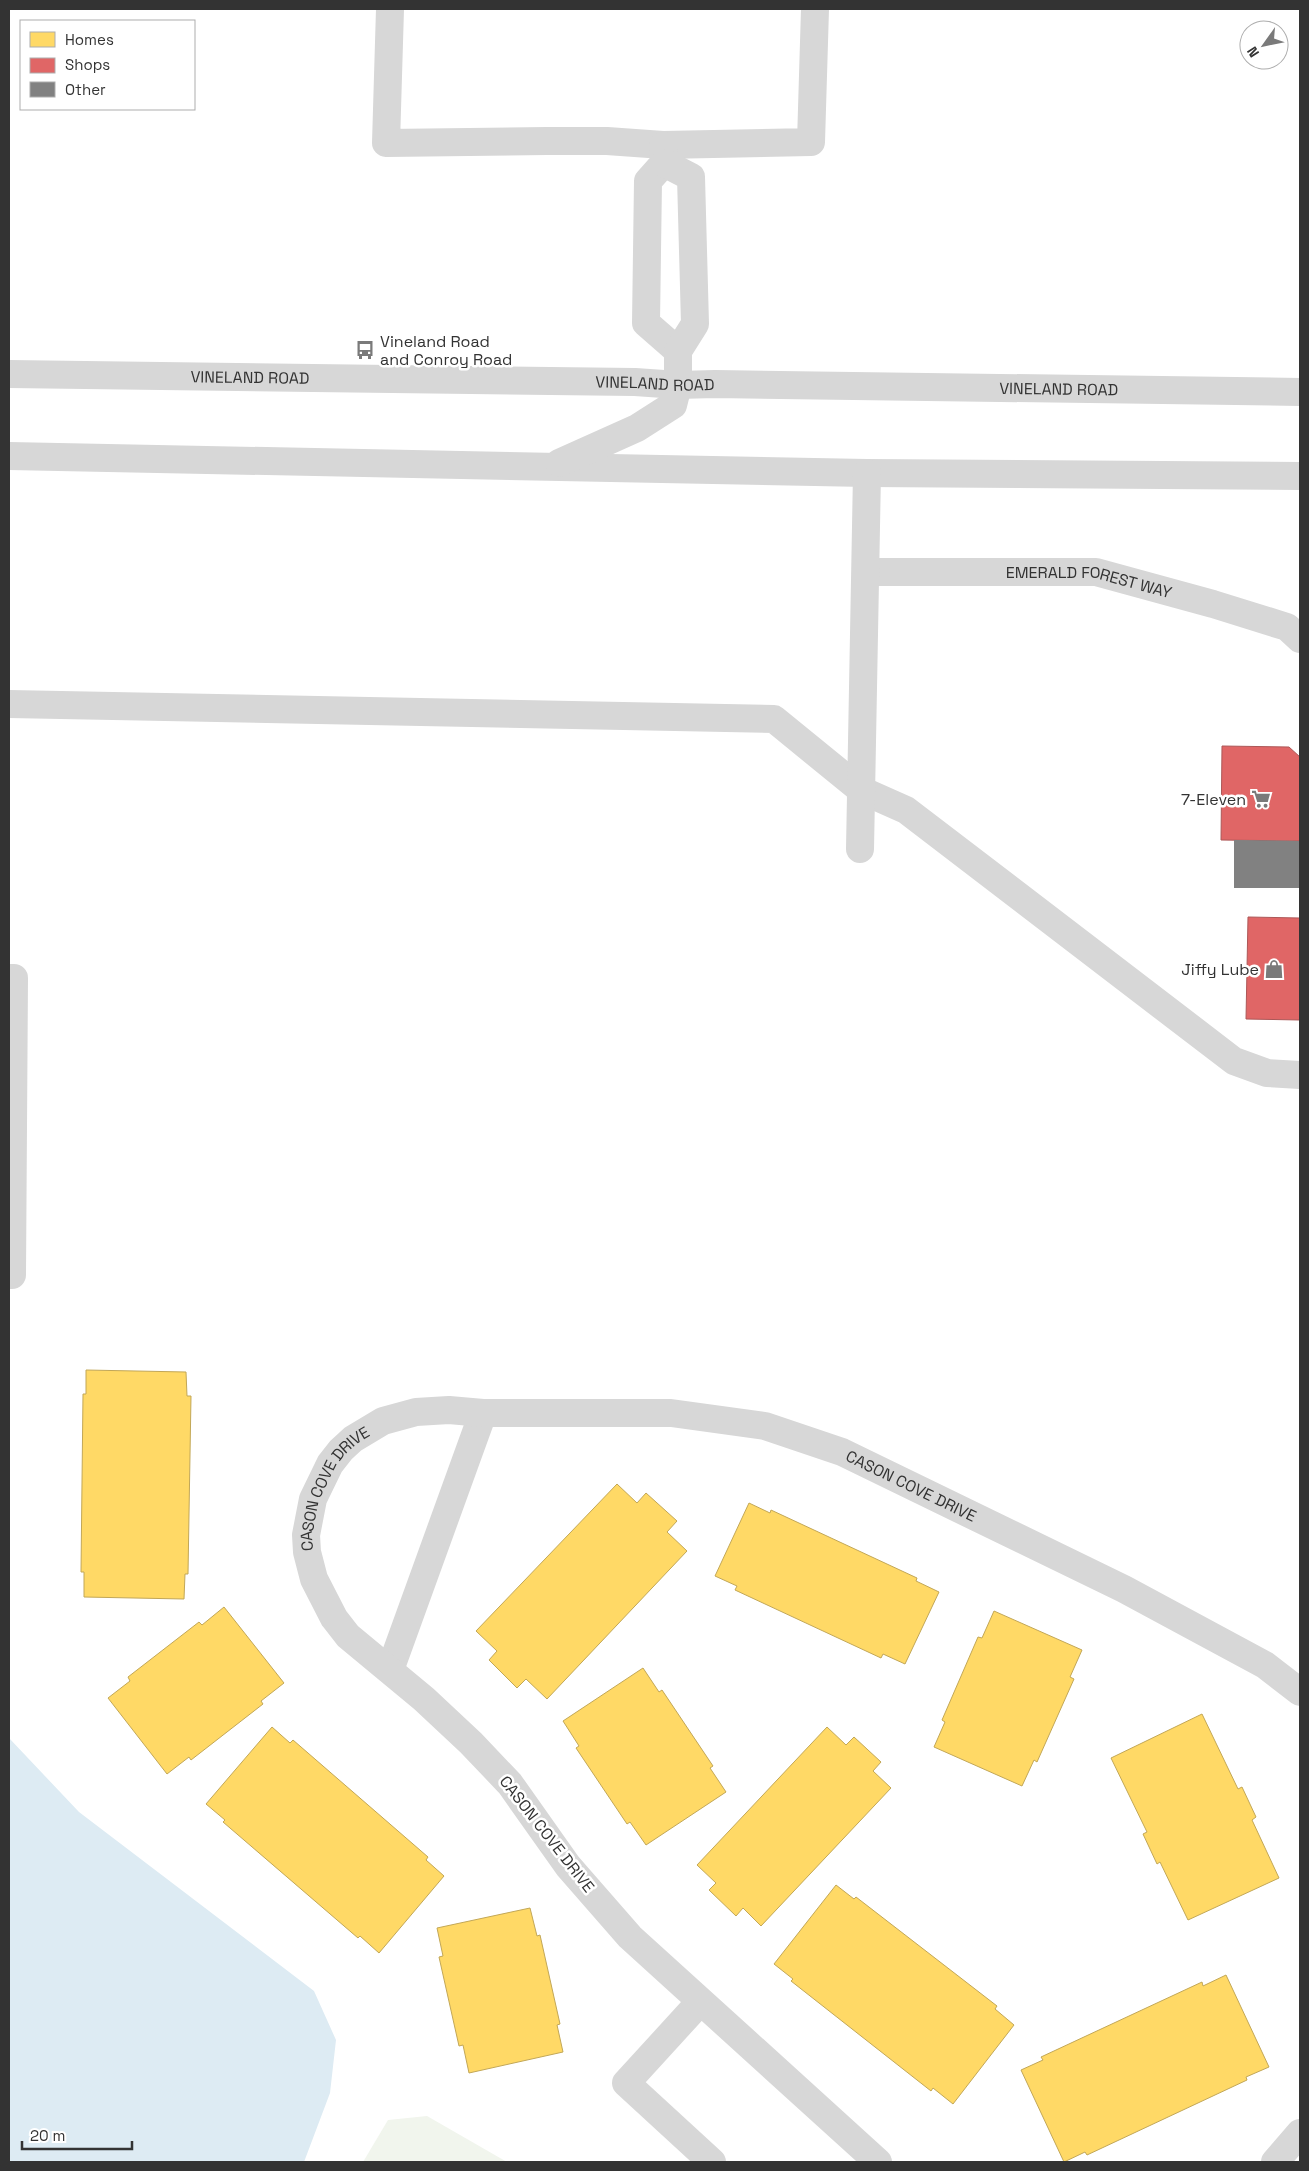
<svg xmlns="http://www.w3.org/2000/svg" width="1309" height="2171" viewBox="0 0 1309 2171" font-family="'Space Grotesk',sans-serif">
<rect width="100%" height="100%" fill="#fff"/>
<polygon fill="#f1f5ed" points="427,2116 507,2162 363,2162 388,2120"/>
<polygon fill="#ddebf3" points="9,1738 79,1812 314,1991 336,2040 330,2093 304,2162 9,2162"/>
<g fill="#ffd966" stroke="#c2a757">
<polygon points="86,1370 186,1372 187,1396 191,1396 188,1574 185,1574 184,1599 84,1597 84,1572 81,1572 83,1394 86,1394"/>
<polygon points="617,1484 637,1503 646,1493 677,1521 667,1532 687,1551 547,1699 526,1679 517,1688 489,1660 497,1651 476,1631"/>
<polygon points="749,1503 770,1513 771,1510 917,1578 916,1581 939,1592 905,1664 883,1654 881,1658 735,1590 737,1586 715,1576"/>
<polygon points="224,1607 284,1683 261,1701 263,1704 191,1760 189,1757 167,1774 108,1698 130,1681 128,1677 199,1622 202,1625"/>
<polygon points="994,1611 1082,1650 1070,1677 1074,1679 1037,1762 1034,1760 1022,1786 934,1747 945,1722 942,1720 978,1637 982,1638"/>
<polygon points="643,1668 659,1692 662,1690 713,1766 710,1768 726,1792 646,1845 630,1822 627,1824 576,1748 579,1746 563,1721"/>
<polygon points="1202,1714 1238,1789 1242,1787 1256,1817 1252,1820 1279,1878 1188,1920 1160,1862 1157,1864 1143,1834 1147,1832 1111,1758"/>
<polygon points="272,1727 290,1743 293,1740 428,1857 426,1860 444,1876 379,1953 360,1936 358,1938 223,1822 225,1820 206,1804"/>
<polygon points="827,1727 846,1745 854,1737 881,1762 873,1771 891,1788 761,1926 743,1908 736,1916 709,1890 716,1883 697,1865"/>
<polygon points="836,1885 854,1899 856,1897 997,2006 995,2009 1014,2025 953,2104 933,2088 931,2091 791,1981 793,1979 774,1964"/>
<polygon points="530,1908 537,1936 540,1935 560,2024 557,2025 563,2052 469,2073 463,2045 459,2046 439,1957 443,1956 437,1928"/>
<polygon points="1226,1975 1269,2067 1246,2077 1247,2080 1087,2155 1085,2152 1064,2162 1021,2070 1043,2060 1041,2057 1202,1982 1203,1986"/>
</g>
<g fill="#e06666" stroke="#ac5757">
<polygon points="1222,746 1289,747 1300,757 1300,841 1221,840"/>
<polygon points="1248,917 1300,918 1300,1020 1246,1019"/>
</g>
<polygon fill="#818181" points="1234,840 1300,841 1300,888 1234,888"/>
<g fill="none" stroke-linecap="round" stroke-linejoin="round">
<g stroke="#d7d7d7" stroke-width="28">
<polyline points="390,9 386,143 547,141 607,141 663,145 811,142 815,9"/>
<polyline points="663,146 664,163 648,181 646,323 678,351"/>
<path id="s1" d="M9 374 635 382 678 385 715 384 1300 392"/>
<polyline points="9,456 867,473 1300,476"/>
<polyline points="559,463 637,428 673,405 678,385 678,351 695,324 691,177 664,163"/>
<path id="s2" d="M866 572H1096L1213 604 1287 627 1300 639"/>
<polyline points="9,704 774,719 861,790 906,810 1234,1061 1267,1073 1300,1075"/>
<polyline points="860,849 867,473"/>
<polyline points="9,978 14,978 12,1275 9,1275"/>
<polyline points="390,1670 483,1413"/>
<polyline points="700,2002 626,2083 712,2162"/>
<path id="s3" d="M878 2162 630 1937 568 1866 510 1784 471 1743 424 1699 348 1636 334 1618 314 1579 307 1552 306 1535 313 1499 330 1464 341 1450 353 1439 383 1421 416 1412 449 1410 483 1413H671L765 1426 842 1452 1124 1589 1265 1665 1300 1692"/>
<polyline points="1275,2162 1300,2133"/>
</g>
</g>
<defs>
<g id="bus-bare" transform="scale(1.5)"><path d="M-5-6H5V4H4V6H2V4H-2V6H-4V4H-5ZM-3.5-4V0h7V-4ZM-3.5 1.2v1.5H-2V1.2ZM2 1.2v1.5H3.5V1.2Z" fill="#7a7a7a" stroke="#fff" stroke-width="2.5" paint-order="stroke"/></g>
<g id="supermarket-bare" transform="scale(1.5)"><path d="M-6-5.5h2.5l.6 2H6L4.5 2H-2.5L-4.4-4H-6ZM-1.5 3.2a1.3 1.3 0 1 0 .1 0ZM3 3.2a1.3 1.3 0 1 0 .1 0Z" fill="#7a7a7a" stroke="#fff" stroke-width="2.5" paint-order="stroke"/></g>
<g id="shop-bare" transform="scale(1.5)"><path d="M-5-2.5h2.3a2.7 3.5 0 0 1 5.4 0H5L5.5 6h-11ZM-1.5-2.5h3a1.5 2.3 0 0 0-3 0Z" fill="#7a7a7a" stroke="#fff" stroke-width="2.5" paint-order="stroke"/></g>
</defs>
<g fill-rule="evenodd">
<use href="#bus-bare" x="365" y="350"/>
<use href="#supermarket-bare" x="1261" y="799"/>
<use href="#shop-bare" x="1274" y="969"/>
</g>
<g text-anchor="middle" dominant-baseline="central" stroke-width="5" stroke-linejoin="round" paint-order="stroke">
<g font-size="16" fill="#333" stroke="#fff" text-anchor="end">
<text x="380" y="341" text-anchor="start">Vineland Road<tspan x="380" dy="18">and Conroy Road</tspan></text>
<text x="1246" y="799">7-Eleven</text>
<text x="1259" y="969">Jiffy Lube</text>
</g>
<g font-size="16" fill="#333" stroke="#fff">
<text stroke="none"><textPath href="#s1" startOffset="241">VINELAND ROAD</textPath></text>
<text stroke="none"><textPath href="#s1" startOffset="646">VINELAND ROAD</textPath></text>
<text stroke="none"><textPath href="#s1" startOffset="1050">VINELAND ROAD</textPath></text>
<text stroke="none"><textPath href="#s2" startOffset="224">EMERALD FOREST WAY</textPath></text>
<text stroke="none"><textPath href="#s3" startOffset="1548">CASON COVE DRIVE</textPath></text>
<text stroke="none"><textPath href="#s3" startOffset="916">CASON COVE DRIVE</textPath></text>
<text transform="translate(547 1834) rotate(52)">CASON COVE DRIVE</text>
</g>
</g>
<rect width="1309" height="2171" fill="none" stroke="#333333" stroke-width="20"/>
<rect x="20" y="20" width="175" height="90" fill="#ffffff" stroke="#adadad"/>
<rect x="30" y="32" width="25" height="15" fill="#ffd966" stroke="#adadad"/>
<text x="65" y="45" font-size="15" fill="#333333">Homes</text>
<rect x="30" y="58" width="25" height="15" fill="#e06666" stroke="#adadad"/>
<text x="65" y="70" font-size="15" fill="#333333">Shops</text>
<rect x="30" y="82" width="25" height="15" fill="#818181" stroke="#adadad"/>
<text x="65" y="95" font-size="15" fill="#333333">Other</text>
<g transform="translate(1264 45) rotate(237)"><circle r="24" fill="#ffffff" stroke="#adadad"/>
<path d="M0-4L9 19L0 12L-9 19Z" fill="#7a7a7a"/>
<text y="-8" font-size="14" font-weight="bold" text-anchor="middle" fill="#333333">N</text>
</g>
<path d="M22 2141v8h110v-8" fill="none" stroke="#333333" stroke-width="2.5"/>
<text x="30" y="2141" font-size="15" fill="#333333" stroke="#ffffff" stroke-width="4" paint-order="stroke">20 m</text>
</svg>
